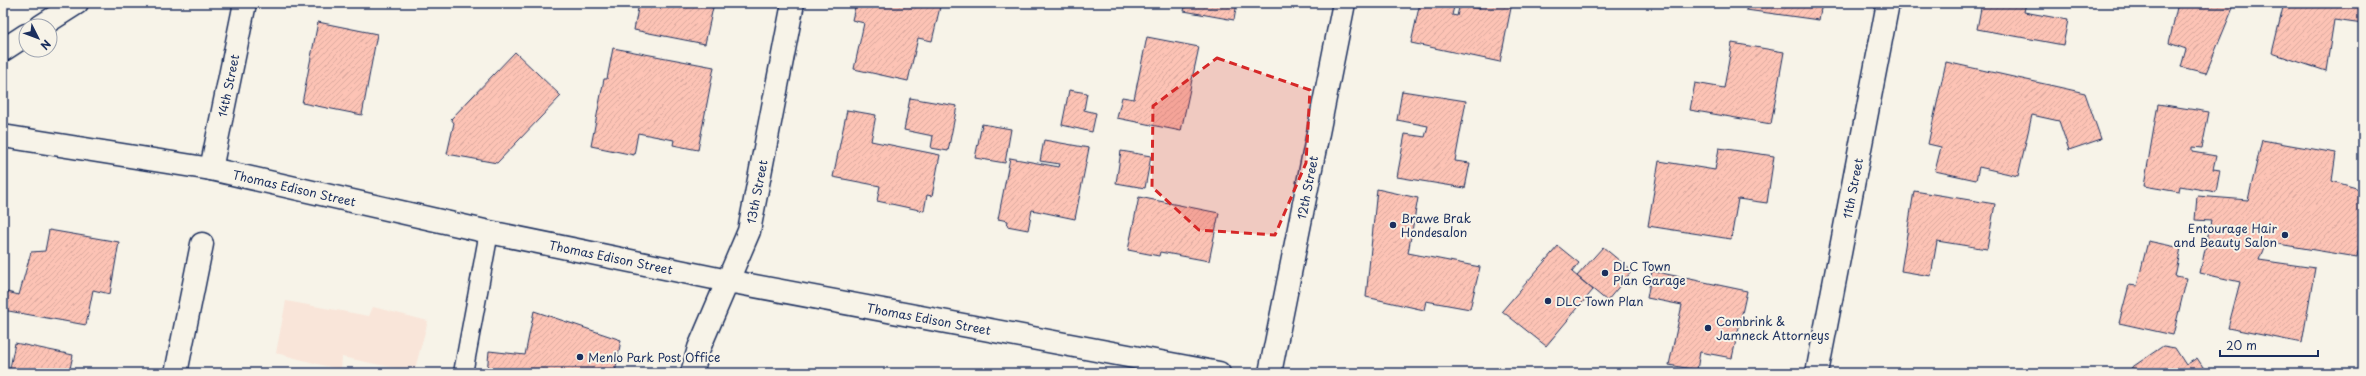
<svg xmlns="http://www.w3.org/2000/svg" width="2366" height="376" viewBox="0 0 2366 376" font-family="'Playpen Sans',sans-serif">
<defs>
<pattern id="building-hatch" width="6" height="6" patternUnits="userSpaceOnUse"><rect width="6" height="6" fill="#fdc3b5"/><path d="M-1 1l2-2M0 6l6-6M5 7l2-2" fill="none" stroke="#d8a89e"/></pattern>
</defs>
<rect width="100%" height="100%" fill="#f7f3e8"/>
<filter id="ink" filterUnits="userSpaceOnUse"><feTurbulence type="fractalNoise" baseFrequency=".025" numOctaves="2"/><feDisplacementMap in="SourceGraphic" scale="8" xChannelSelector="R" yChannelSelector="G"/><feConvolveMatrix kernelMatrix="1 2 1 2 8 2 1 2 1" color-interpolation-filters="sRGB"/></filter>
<g filter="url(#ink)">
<polygon fill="#f9e5d9" points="286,301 369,316 373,307 428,321 414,372 342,357 341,370 276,353"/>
<g fill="url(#building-hatch)" stroke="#1b2f5e">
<polygon points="639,3 714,3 705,44 634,30"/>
<polygon points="856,3 904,3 916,6 916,3 922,3 940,7 932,41 918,38 908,81 854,69 864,23 852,20"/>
<polygon points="1186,3 1237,3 1234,20 1184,11"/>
<polygon points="1420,3 1455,3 1452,15 1457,16 1460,4 1479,9 1480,3 1512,3 1500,62 1411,43"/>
<polygon points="1747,3 1822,3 1819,20 1746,10"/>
<polygon points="1982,3 2026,3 2024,12 2068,20 2063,45 1977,29"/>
<polygon points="2178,3 2235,3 2206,73 2181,67 2186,49 2169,43"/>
<polygon points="2284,3 2363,3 2363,24 2334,20 2326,71 2272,53"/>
<polygon points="318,22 377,34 362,115 302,103"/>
<polygon points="1147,37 1199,47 1181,131 1117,118 1122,97 1134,99"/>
<polygon points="1732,43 1784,52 1771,124 1690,110 1695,83 1724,88"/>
<polygon points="613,48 714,67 698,150 673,145 674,140 638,133 634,155 591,146 604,79 607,79"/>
<polygon points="515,52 561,96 497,163 447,154 454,123 451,119"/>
<polygon points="1946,62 2085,93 2101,139 2069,150 2059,121 2032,115 2018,176 1979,167 1976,180 1935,171 1941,147 1928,144"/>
<polygon points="1069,90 1087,93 1084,110 1096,113 1092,132 1062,125"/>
<polygon points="1402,91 1466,101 1455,161 1470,163 1465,188 1397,177 1405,134 1425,137 1428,126 1397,120"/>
<polygon points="910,98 957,106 948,151 931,148 933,136 904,130"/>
<polygon points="2158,104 2209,112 2202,148 2192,147 2192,152 2216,156 2213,169 2220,170 2216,192 2180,186 2179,192 2144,186"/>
<polygon points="847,110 876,115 871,141 940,155 932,196 927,195 924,211 877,201 880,186 833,177"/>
<polygon points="982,124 1011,129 1005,163 975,158"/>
<polygon points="1044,140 1089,148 1075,219 1032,210 1028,230 1007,226 1008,221 998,219 1010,158 1059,167 1060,164 1040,161"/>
<polygon points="2262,140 2336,153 2332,181 2363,190 2363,227 2357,257 2266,242 2259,260 2315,268 2302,343 2228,328 2240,282 2200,273 2211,221 2195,220 2197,196 2248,200"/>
<polygon points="1719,148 1774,156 1767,203 1738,199 1731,239 1648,226 1659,161 1715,170"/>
<polygon points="1121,151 1151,156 1145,188 1116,183"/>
<polygon points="1377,189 1418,198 1408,253 1480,267 1470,309 1426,301 1424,310 1366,297"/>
<polygon points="1914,191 1995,204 1987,249 1937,241 1931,276 1901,271"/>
<polygon points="1139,197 1219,213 1209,261 1160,252 1159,256 1128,250"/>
<polygon points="49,230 119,242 110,294 93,290 86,325 3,310 3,291 19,295 31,252 45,251"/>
<polygon points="2148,241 2181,248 2175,276 2187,278 2173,335 2119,323 2129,285 2137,286"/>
<polygon points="1558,246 1579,263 1572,272 1593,290 1546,346 1502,311"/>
<polygon points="1603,247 1632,271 1607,301 1577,276"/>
<polygon points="1652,271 1747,291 1732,358 1700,352 1697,370 1669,365 1682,305 1647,298"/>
<polygon points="534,311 621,340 615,373 487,373 489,351 525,355"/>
<polygon points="15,343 73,355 69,373 9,373"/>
<polygon points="2163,346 2175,348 2186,365 2197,358 2207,373 2134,373 2131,368"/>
</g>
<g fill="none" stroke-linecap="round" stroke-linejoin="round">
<g stroke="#1b2f5e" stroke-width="21">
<polyline id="service" points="463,373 489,232"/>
</g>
<g stroke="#1b2f5e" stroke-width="25">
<g id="minor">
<path id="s1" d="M3 136 211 169 489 232 728 281 1219 373"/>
<path id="s2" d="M211 169 245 3"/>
<polyline points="176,373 202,244"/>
<path id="s3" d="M692 373 699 348 749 231 793 3"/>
<path id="s4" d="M1270 373 1344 3"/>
<path id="s5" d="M1817 373 1888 3"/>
</g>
</g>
<g stroke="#1b2f5e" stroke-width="25">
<g id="secondary">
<polyline points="41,26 77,3"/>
<polyline points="3,50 26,35"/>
</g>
</g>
<use href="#service" stroke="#f7f3e8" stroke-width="18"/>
<use href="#minor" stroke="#f7f3e8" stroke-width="22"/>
<use href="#secondary" stroke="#f7f3e8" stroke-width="22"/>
</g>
</g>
<path fill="#d62828" fill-opacity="0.2" stroke="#d62828" stroke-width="3" stroke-dasharray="8 5" stroke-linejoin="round" d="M1217 58 1310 90 1306 163 1275 235 1199 230 1152 187 1153 106Z"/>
<g fill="#1b2f5e" stroke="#f7f3e8" stroke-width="1.5">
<circle cx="1393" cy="225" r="4"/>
<circle cx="2285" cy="235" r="4"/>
<circle cx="1605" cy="273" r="4"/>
<circle cx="1548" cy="301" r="4"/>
<circle cx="1708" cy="328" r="4"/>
<circle cx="580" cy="357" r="4"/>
</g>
<g text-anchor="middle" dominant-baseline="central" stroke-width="4" stroke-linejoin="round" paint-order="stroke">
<g font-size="12" fill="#1b2f5e" stroke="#f7f3e8">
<text stroke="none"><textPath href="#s2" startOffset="85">14th Street</textPath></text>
<text stroke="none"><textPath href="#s1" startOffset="296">Thomas Edison Street</textPath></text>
<text stroke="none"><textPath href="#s4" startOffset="189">12th Street</textPath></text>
<text stroke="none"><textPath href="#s5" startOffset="188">11th Street</textPath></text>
<text stroke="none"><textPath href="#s3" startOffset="193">13th Street</textPath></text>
<text stroke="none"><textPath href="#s1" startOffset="620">Thomas Edison Street</textPath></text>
<text stroke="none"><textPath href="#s1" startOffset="944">Thomas Edison Street</textPath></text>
</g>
<g font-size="12" fill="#1b2f5e" stroke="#f7f3e8" text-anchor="start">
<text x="1401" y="218">Brawe Brak<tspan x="1401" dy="14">Hondesalon</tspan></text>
<text x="2277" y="228" text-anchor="end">Entourage Hair<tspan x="2277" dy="14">and Beauty Salon</tspan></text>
<text x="1613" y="266">DLC Town<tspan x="1613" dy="14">Plan Garage</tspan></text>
<text x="1556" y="301">DLC Town Plan</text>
<text x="1716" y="321">Combrink &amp;<tspan x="1716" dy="14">Jamneck Attorneys</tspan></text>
<text x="588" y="357">Menlo Park Post Office</text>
</g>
</g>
<rect width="2366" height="376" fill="none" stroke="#f7f3e8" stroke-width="16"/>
<rect x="8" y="8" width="2350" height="360" fill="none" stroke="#1b2f5e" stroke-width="1.5" filter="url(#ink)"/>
<g transform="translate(38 38) rotate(132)"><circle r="19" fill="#f7f3e8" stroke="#9fa5b1"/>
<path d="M0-3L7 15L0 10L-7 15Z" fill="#1b2f5e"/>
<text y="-6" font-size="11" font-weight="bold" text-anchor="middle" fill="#1b2f5e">N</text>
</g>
<path d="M2220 350v6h98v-6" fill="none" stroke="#1b2f5e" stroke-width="2"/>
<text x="2226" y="350" font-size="12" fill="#1b2f5e" stroke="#f7f3e8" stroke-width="3" paint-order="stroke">20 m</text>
</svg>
